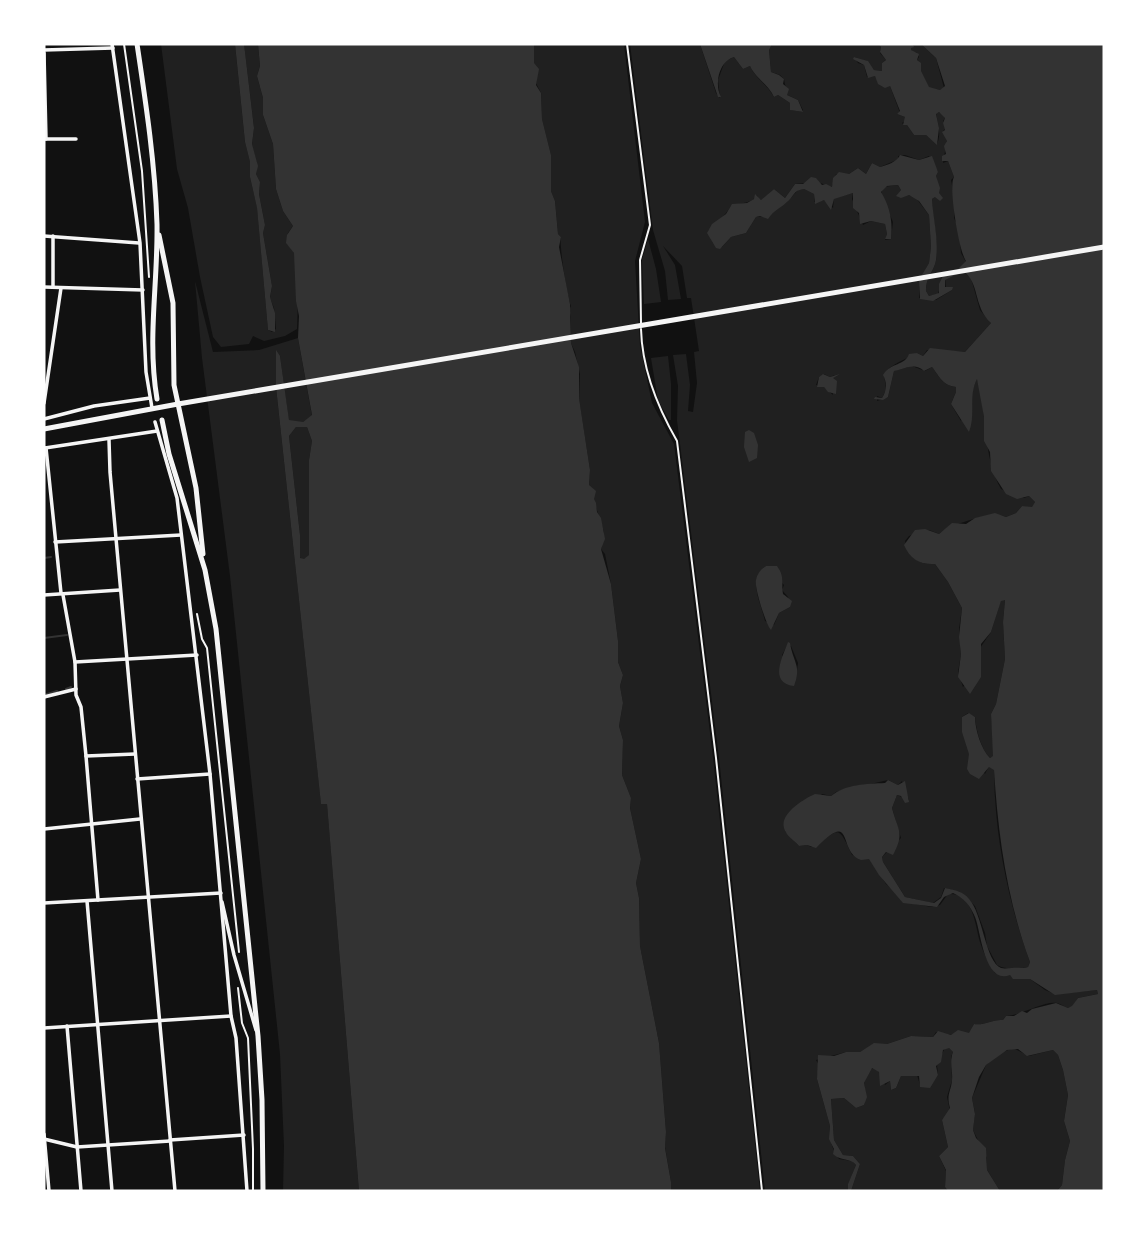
<svg xmlns="http://www.w3.org/2000/svg" width="1148" height="1235" viewBox="0 0 1148 1235" font-family="'IBM Plex Sans',sans-serif">
<rect width="100%" height="100%" fill="#111"/>
<g fill="#202020" fill-rule="evenodd">
<path d="M161 44H235L245 142 250 162V177L257 207 268 330 272 332 276 329 274 308 270 298 272 286 263 233 265 225 259 194 260 182 256 174 257 163 252 145 254 128 244 44H258L260 66 257 76 263 98V115L273 144 276 189 283 211 293 226 288 233 287 244C290 247 293 249 294 253 298 267 298 315 297 329L285 336 264 341 253 336 249 344 221 347 213 337 200 277 188 208 177 169Z"/>
<path d="M534 44H624L645 222 635 261 640 346 652 403 674 444 713 757 760 1191H671V1182L665 1147 666 1132 659 1043 640 946 639 898 636 883 641 859 630 808 631 798 622 775 623 740 619 726 623 703 620 686 623 675 618 662V641L611 584 605 554 601 549 604 532 589 485 590 470 579 399 580 374 575 352 571 343V317L569 310 571 306C567 296 559 245 561 237L558 234 555 201 551 191V155L542 119 541 93 536 83 538 69 534 65Z"/>
<path d="M630 44H700L716 93 720 98 718 80 725 61 734 57 743 69 750 66C756 79 768 85 774 97L778 95 790 103 791 110 802 112 803 110 798 100 787 95 784 79 780 75 771 72 769 50 772 44H878L881 47 880 53 886 60 882 63V71L874 70 867 61 854 57 858 63 864 65 867 77 875 76C881 84 880 85 890 86L900 113 897 114 905 117V121L902 123 904 125H907L914 135H926L937 144C942 133 937 123 936 112L931 108 932 105 938 104V112L943 114 945 118 943 121 945 129 943 131 947 140 943 163 948 161 954 177 951 180 955 200 954 218 959 229 961 253 966 262C951 279 945 267 938 294L929 296 926 291C926 276 934 272 936 260 939 239 932 219 932 199L939 194 936 176 938 172 929 156 919 160 905 155 898 156 899 159 880 167 872 163 866 174 858 168 849 174H836L832 187 817 182 795 184 785 198 774 189 762 200 758 199 757 195C751 205 740 202 731 206 725 216 715 224 708 231L713 243 722 247 731 237 746 233 756 217 768 216 775 208 786 203 799 189H804L814 194V202L824 200 833 208 834 198 853 193 852 199 863 225 871 221 885 224 887 234 885 240 891 239 893 222 881 195 883 187 898 185 901 190 897 196 909 195 916 198 929 215 931 247 929 263 920 280 919 298 936 300 952 290 946 288 945 278 963 271 971 278 980 310 991 323 965 352 927 350 923 356 917 353C906 359 891 364 884 374L886 390 882 398 877 396V401L888 397 894 371 912 366 925 371 932 367C940 377 942 385 956 387V392L951 404 961 421 971 405 973 388 977 378C988 416 982 454 1001 489L1024 498 1029 496 1035 502 1032 508 1022 506 1016 513 1006 517C993 511 948 525 939 534L929 530 909 536 905 541C910 557 917 565 935 564L948 582 962 608 959 629 961 654 958 672 963 687 980 666V648L991 632 1001 600H1005L1003 622 1005 659 996 704 991 714 994 756 990 758C981 749 976 730 975 717L968 713 962 717C963 741 970 755 985 774L989 766 994 769C995 778 994 787 995 797 998 852 1011 910 1030 962L1028 967C1020 969 1005 970 997 965L987 946 985 933 975 906 960 892 944 888 941 897 933 903 905 897 883 862 882 857 901 838 892 808 897 795 909 800 902 781 898 785 888 780 836 792 831 796 822 794 785 831 799 846 807 845 811 847C839 833 836 819 852 855L869 858 886 884 896 892 903 902 932 907 940 905 948 894C973 892 975 924 980 942 983 952 989 964 995 973L1010 975 1016 979H1030L1045 990 1055 994 1097 990 1098 994 1078 998 1072 1007 1068 1008C1064 1007 1061 1004 1057 1003 1043 1001 1023 1015 1006 1016L1003 1020C992 1019 984 1026 974 1024L970 1033 952 1035 936 1032 933 1037 911 1036 887 1044H874L860 1052H846L816 1060 819 1065 817 1079 830 1126C829 1139 832 1149 839 1159L852 1161 856 1165 848 1185V1191H765L719 758 677 420 678 386 673 355 686 354 690 385 688 411 693 412 697 383 694 352 699 351 691 298H687L682 266 663 246 675 265 681 299 668 300 665 271 653 230ZM824 374 830 377 835 375 832 378 833 395 824 387 816 385 819 377ZM766 566 784 585 782 590 788 597 790 607 779 613 774 625 765 621C761 602 747 580 766 566ZM787 646H791L798 663 796 678 782 655Z"/>
<polygon points="909,44 921,44 936,58 944,88 940,90 929,88 921,73 921,66 917,60 919,57 916,52 914,53 911,50 911,45"/>
<polygon points="648,239 656,269 661,302 644,304 642,260"/>
<polygon points="195,281 213,352 259,350 298,338 312,416 303,422 289,422 280,356 276,387 321,803 327,803 359,1191 283,1191 284,1146 280,1054 230,576 202,358"/>
<polygon points="668,356 671,384 671,420 669,420 658,400 651,358"/>
<polygon points="296,427 307,427 312,441 309,460 309,555 307,558 301,560 299,554 300,535 289,436"/>
<polygon points="945,1048 949,1048 953,1052 951,1057 952,1080 947,1097 950,1111 942,1120 948,1147 939,1156 946,1171 945,1187 948,1191 851,1191 860,1164 853,1156 843,1155 834,1140 831,1099 844,1098 856,1108 864,1105 866,1095 864,1083 871,1068 878,1070 885,1085 890,1081 891,1090 896,1088 901,1076 917,1075 920,1085 933,1082 938,1075 937,1065 941,1061 940,1058"/>
<polygon points="1013,1048 1029,1056 1053,1050 1058,1055 1063,1070 1068,1095 1064,1121 1070,1141 1065,1160 1062,1185 1057,1191 1000,1191 987,1170 987,1158 973,1130 975,1113 972,1098 986,1065 996,1055"/>
</g>
<g fill="#333" fill-rule="evenodd">
<polygon points="235,44 244,44 245,52 254,128 252,144 258,166 256,174 260,182 259,194 265,225 263,233 272,286 270,297 275,313 275,332 268,330 257,208 250,177 250,162 245,142"/>
<path d="M258 44H534V63L539 69 536 85 541 93 542 119 551 155V191L555 201 558 234 561 237 559 247 570 304 571 343 579 367V398L590 470 589 485 596 491 594 499 596 503 597 512 601 518 605 539 601 549 611 584 618 641V662L623 675 620 686 623 703 619 726 623 740 622 775 631 798 630 808 641 859 636 883 639 898 640 946 659 1043 666 1132 665 1148 671 1182V1191H359L327 804H321L276 387V350L280 356 289 420 303 422 312 415 298 338 299 316 296 301 294 253 286 243 287 235 293 226 283 211 276 189 273 144 263 115V98L257 76 260 66ZM296 427H307L312 441 309 460V555L304 559 300 558V535L289 436Z"/>
<path d="M700 44H772L769 50 771 72 779 75 784 79 783 84 789 89 787 95 798 100 803 112 790 110V103L778 95 774 97C769 85 756 79 750 66L743 69 734 57C719 61 714 84 721 97H718Z"/>
<path d="M878 44 913 45 914 47 911 48V50L919 54 917 60 921 63V71L929 87 940 90 945 86 936 58 921 44H1104V1191H1057L1062 1185 1065 1160 1070 1141 1064 1121 1068 1095 1063 1070 1058 1055 1053 1050 1027 1056 1018 1049 1007 1050 986 1065 979 1077 972 1098 975 1114 973 1130 976 1138 986 1148 987 1170 1000 1191H948L945 1187 946 1170 939 1156 948 1147 942 1120 950 1108C946 1094 951 1092 952 1080 953 1071 949 1062 953 1052L949 1048 943 1050 941 1062 936 1066 938 1075 930 1088 920 1087 919 1076H901L896 1088 891 1090 890 1081 880 1086 879 1072 872 1068 864 1083 867 1097 864 1105 856 1108 844 1098 831 1099 834 1140 843 1155 853 1156 860 1164 851 1191H848V1184L856 1165C851 1158 840 1161 833 1154L834 1149 829 1139 830 1126 817 1079 818 1055 834 1056 846 1052H860L874 1043 887 1044 911 1036 933 1037 938 1031 951 1035 958 1030 969 1033 974 1024C984 1026 992 1019 1003 1020L1006 1016H1014L1022 1011 1027 1013 1032 1009 1056 1003 1068 1008 1072 1006 1078 998 1098 994 1097 990 1055 995 1030 979H1013L1010 975C984 985 981 931 975 917 970 905 964 898 953 893L944 897 937 907 903 903 879 875 869 859 861 860C837 852 855 808 816 848L807 845 799 846C794 840 786 836 784 828 780 813 804 799 815 794L831 796C846 784 866 784 885 783L888 780 898 785 905 781 909 802 905 803 901 796 897 795 892 808C898 831 905 832 893 855L886 852 882 857 883 862 905 897 934 903 941 898 945 888C954 890 963 891 969 899 983 914 985 961 1001 968 1005 969 1008 968 1012 968 1018 967 1021 969 1028 967L1030 962C1007 900 998 835 994 770L989 767 979 779 970 774 967 769 969 754 962 732V717L969 713 975 717C975 729 981 749 990 758L993 756 991 714 996 704 1005 659 1003 622 1005 600 1001 601 991 632 981 644V677L970 694 958 677 961 654 959 637 962 608 948 582 935 564C920 565 910 559 904 545L915 530 925 529 939 534 952 523 966 524 975 518 995 513 1006 517 1016 513 1022 506 1032 507 1035 502 1029 496 1017 499 1006 494 991 471 990 452 984 441V417L977 379C968 396 976 415 969 432L951 404 956 392V387C942 385 940 377 932 367L924 371C914 362 906 369 894 371L888 397 883 400 874 399 875 397 882 398C887 391 887 382 883 375 891 362 905 366 909 354L917 353 923 356 930 348 965 352 991 323C973 307 980 282 963 271L945 280V287H953L952 290 933 301 920 299 919 280 929 263 931 247 929 215 919 201 909 195 901 198 896 196 901 190 898 185 887 186 881 192C890 207 893 222 891 239H885L887 234 885 224 871 221 860 224 859 213 853 208V193L834 199 831 210 824 200 815 204 814 194 804 189C793 190 794 197 786 203 778 210 775 209 768 219L760 216 756 217 746 233 731 237 720 249 716 248 707 233 712 224 726 214 732 204 747 203 754 199 755 194 761 200 774 189 785 198 795 184H803L811 177 816 178 822 185 826 184 832 187 833 178 839 172 849 174 858 168 866 174 872 163 880 167C887 165 897 162 900 155L919 160 932 156 938 172 936 176 940 188 939 193 943 198 940 201 935 197 932 199C933 219 939 239 936 260 934 272 926 276 926 291L929 296 939 293V284L943 276 957 270 966 261C959 252 948 185 954 177L948 161H942V156L946 154 944 146 947 141 942 132 945 130 943 123 945 118 939 112 936 114 939 128 937 145 926 135H914L907 125H903L905 117 897 114 900 111 890 86 885 88 878 84 875 76 868 78 864 65 853 59 854 57 868 61 874 70 882 71V63L886 60 880 52 881 47Z"/>
<polygon points="823,374 830,377 840,374 833,378 837,381 836,394 828,392 824,387 817,387 819,377"/>
<polygon points="749,430 754,433 758,445 757,458 749,462 744,447 745,432"/>
<path d="M766 566H777C785 577 781 582 783 594L792 601 790 607 779 613 771 630C766 625 754 587 756 580 757 574 761 569 766 566Z"/>
<path d="M788 642 790 643C793 662 802 666 794 686 768 683 783 656 788 642Z"/>
</g>
<g fill="none" stroke-linecap="round" stroke-linejoin="round">
<g stroke="#333" stroke-width="2">
<polyline points="44,558 51,557"/>
<polyline points="44,638 67,635"/>
<polyline points="66,689 71,687"/>
<polyline points="44,695 57,691"/>
</g>
<g stroke="#f5f5f5" stroke-width="2">
<polyline points="124,44 142,171 149,277"/>
<polyline points="197,614 202,639 207,648 239,952"/>
<polyline points="238,988 242,1023 248,1038 253,1149 253,1191"/>
</g>
<g stroke="#f5f5f5" stroke-width="2">
<polyline points="627,44 650,225 640,260 641,323"/>
<path d="M641 329C642 368 658 408 677 441L716 758 762 1191"/>
</g>
<g stroke="#f5f5f5" stroke-width="3.5">
<polyline points="112,44 140,243 146,372 152,408"/>
<polyline points="44,50 113,48"/>
<polyline points="44,53 46,139"/>
<polyline points="44,139 76,139"/>
<polyline points="44,236 139,243"/>
<polyline points="53,236 53,287"/>
<polyline points="44,287 143,290"/>
<polyline points="44,403 61,288"/>
<polyline points="44,419 94,406 150,398"/>
<polyline points="155,422 177,498 210,774 231,1016 236,1038 247,1191"/>
<polyline points="109,440 110,472 175,1191"/>
<polyline points="45,448 157,431"/>
<polyline points="46,448 61,593"/>
<polyline points="55,542 181,535"/>
<polyline points="44,595 120,590"/>
<polyline points="63,595 75,662 76,695 81,707 86,756 135,754"/>
<polyline points="75,662 197,655"/>
<polyline points="44,697 76,689"/>
<polyline points="86,756 98,900"/>
<polyline points="137,779 210,774"/>
<polyline points="44,829 140,819"/>
<polyline points="87,901 112,1191"/>
<polyline points="222,902 234,955 256,1030"/>
<polyline points="44,903 221,893"/>
<polyline points="67,1026 81,1191"/>
<polyline points="44,1028 231,1016"/>
<polyline points="44,1134 49,1191"/>
<polyline points="44,1139 77,1147 170,1141"/>
<polyline points="170,1140 244,1135"/>
</g>
<g stroke="#f5f5f5" stroke-width="5">
<path d="M137 44C146 104 155 163 157 224 158 284 147 339 157 399"/>
<polyline points="159,235 173,303 174,385 196,488 203,554"/>
<polyline points="162,420 169,454 205,570 216,629 258,1036 262,1100 263,1191"/>
<polyline points="44,429 178,404 1104,247"/>
</g>
</g>
<rect width="1148" height="1235" fill="none" stroke="#ffffff" stroke-width="91"/>
</svg>
